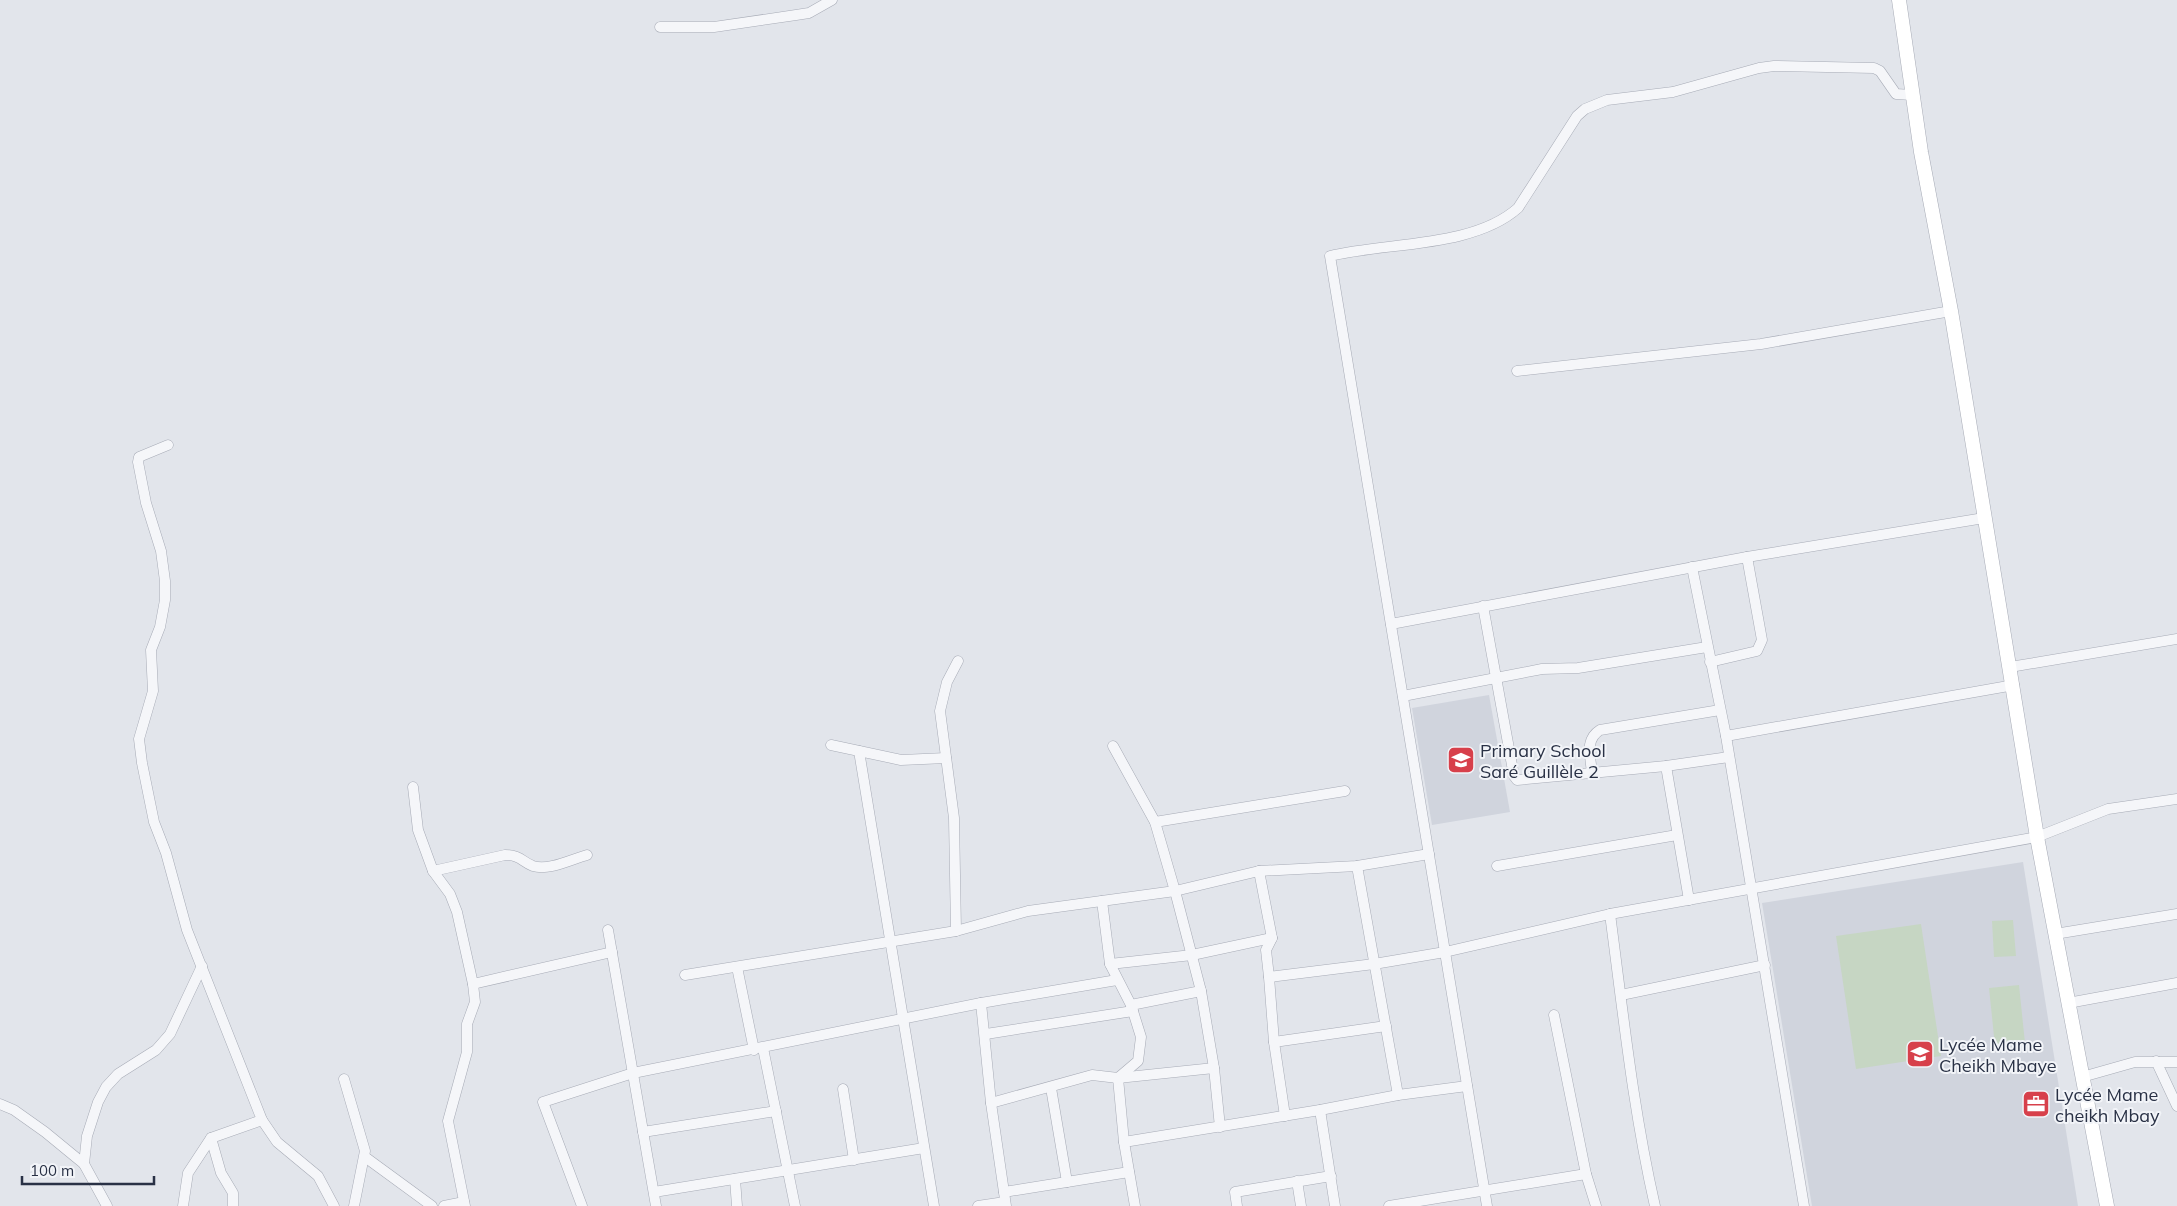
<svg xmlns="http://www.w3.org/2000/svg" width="2177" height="1206" viewBox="0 0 2177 1206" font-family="Mulish,sans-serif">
<rect width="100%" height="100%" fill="#e2e5eb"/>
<g fill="#d0d4dd">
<polygon points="1489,695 1510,812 1432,825 1412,708"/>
<polygon points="2023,862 2078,1206 1812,1206 1762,903"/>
</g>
<g fill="#c6d6c3">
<polygon points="2013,920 2016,956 1994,957 1992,921"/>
<polygon points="1921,924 1941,1056 1856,1069 1836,936"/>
<polygon points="2019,985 2025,1043 1995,1046 1989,988"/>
</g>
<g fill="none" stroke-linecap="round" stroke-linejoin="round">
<g stroke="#a7abb6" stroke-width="11">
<g id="minor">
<polyline points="660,27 714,27 796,15 809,13 832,0"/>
<polyline points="1517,371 1761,344 1951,311"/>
<polyline points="168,445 139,457 138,462 146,503 161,551 165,581 165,600 160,627 151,650 153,691 139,739 142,763 154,822 166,853 187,930 262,1120 211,1138 221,1173 233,1193 233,1206"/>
<polyline points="1692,567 1726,736 1804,1206"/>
<polyline points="1483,606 1514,776 1517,780 1666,766 1729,757"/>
<polyline points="1391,624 1747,557 1984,518"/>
<polyline points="1710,662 1757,651 1762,640 1747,557"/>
<polyline points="2010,667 2177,639"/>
<polyline points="1403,696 1542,669 1578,668 1707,647"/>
<polyline points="1726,736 2014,685"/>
<polyline points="831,745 901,760 946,758"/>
<polyline points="1113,746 1155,822 1175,891 1201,991 1214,1068 1220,1127"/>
<polyline points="859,751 934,1206"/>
<polyline points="1666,766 1689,900"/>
<path d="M1592 774C1591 757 1584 740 1600 730L1720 710"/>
<polyline points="413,787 418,830 433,871 450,894 457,912 473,984 612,952"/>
<polyline points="1155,822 1345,791"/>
<polyline points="1357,866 1398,1095"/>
<polyline points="1497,866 1677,835"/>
<path d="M433 871 505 855C521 855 522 862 533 866 549 871 572 859 587 855"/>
<polyline points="1259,871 1272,938 1266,950 1269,977"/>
<polyline points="1102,901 1110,964 1131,1005 1141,1037 1138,1061 1118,1078 1124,1142 1135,1206"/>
<path d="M1610 914C1623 1012 1633 1110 1655 1206"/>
<polyline points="608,930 656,1206"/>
<polyline points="956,931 954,818 940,711 947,682 958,661"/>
<polyline points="2055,934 2177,914"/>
<polyline points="1110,964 1192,955 1272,938"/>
<polyline points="737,967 754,1050"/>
<polyline points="685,975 956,931 1028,911 1175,891 1259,871 1357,866 1429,854"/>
<polyline points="1621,995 1765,965"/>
<polyline points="981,1003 991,1103 1006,1206"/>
<polyline points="2068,1003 2177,983"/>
<polyline points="1131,1005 1201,991"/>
<polyline points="1554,1015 1586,1174 1596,1206"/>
<polyline points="986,1034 1133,1011"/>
<polyline points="1274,1042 1386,1026"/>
<polyline points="763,1048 795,1206"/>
<polyline points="2156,1061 2177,1106"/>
<polyline points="2082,1077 2135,1062 2177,1062"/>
<polyline points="344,1079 365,1151 354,1206"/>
<polyline points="1051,1088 1067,1182"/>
<polyline points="843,1089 854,1160"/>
<polyline points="991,1103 1092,1075 1118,1078 1214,1068"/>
<polyline points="0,1104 14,1110 45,1132 84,1164 107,1206"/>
<polyline points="1320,1110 1335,1206"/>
<polyline points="1285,1116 1274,1042 1269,977 1374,964 1445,952 1610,914 2037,837 2108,809 2177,799"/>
<polyline points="262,1120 277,1142 318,1176 334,1206"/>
<polyline points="643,1132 776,1111"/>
<polyline points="1124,1142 1320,1110 1398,1095 1467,1086"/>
<polyline points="365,1157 432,1206"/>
<polyline points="84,1164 87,1136 98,1102 106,1087 118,1074 156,1050 170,1034 202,966"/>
<polyline points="735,1179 737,1206"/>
<polyline points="1297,1181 1301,1206"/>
<polyline points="654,1192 924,1148"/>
<polyline points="1004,1192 1129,1172"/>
<polyline points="183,1206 188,1173 211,1138"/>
<polyline points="444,1206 464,1202"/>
<polyline points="465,1206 448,1121 467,1052 467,1024 475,1002 473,984"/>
<polyline points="582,1206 543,1102 633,1073 981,1003 1117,980"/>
<polyline points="978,1206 1005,1202"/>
<polyline points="1237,1206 1235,1192 1331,1176"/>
<polyline points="1389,1206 1586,1174"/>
<path d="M1487 1206 1330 256C1387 242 1473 248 1518 208L1577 116 1585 109 1607 100 1673 92 1759 68 1774 66 1874 68 1880 71 1896 94 1912 95"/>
</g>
</g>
<g stroke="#a7abb6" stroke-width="15">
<polyline id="secondary" points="1899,0 1921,152 1951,311 2037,837 2107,1206"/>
</g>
<use href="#minor" stroke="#f5f6f9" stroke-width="10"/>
<use href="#secondary" stroke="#fff" stroke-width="14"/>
</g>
<defs>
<g id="school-square" transform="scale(1.4375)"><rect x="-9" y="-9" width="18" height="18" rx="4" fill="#d7404b" stroke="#f2f4f8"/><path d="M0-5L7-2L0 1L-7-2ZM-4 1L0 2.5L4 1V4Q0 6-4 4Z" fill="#fff"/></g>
<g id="office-square" transform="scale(1.4375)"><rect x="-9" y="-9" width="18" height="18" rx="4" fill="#d7404b" stroke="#f2f4f8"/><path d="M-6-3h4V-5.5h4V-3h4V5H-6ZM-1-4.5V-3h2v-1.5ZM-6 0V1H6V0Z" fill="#fff"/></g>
</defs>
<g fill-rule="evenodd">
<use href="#school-square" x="1461" y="760"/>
<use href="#school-square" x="1920" y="1054"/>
<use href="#office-square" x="2036" y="1104"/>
</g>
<g text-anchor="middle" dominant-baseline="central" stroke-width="4" stroke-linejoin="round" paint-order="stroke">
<g font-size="18" fill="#293145" stroke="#f2f4f8" text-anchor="start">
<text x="1480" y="750">Primary School<tspan x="1480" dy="21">Saré Guillèle 2</tspan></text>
<text x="1939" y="1044">Lycée Mame<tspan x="1939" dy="21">Cheikh Mbaye</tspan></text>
<text x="2055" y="1094">Lycée Mame<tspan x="2055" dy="21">cheikh Mbay</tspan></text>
</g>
</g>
<path d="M22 1176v8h132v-8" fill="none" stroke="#293145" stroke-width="2.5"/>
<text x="30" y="1176" font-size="15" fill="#293145" stroke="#f2f4f8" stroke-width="4" paint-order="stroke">100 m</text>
</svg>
